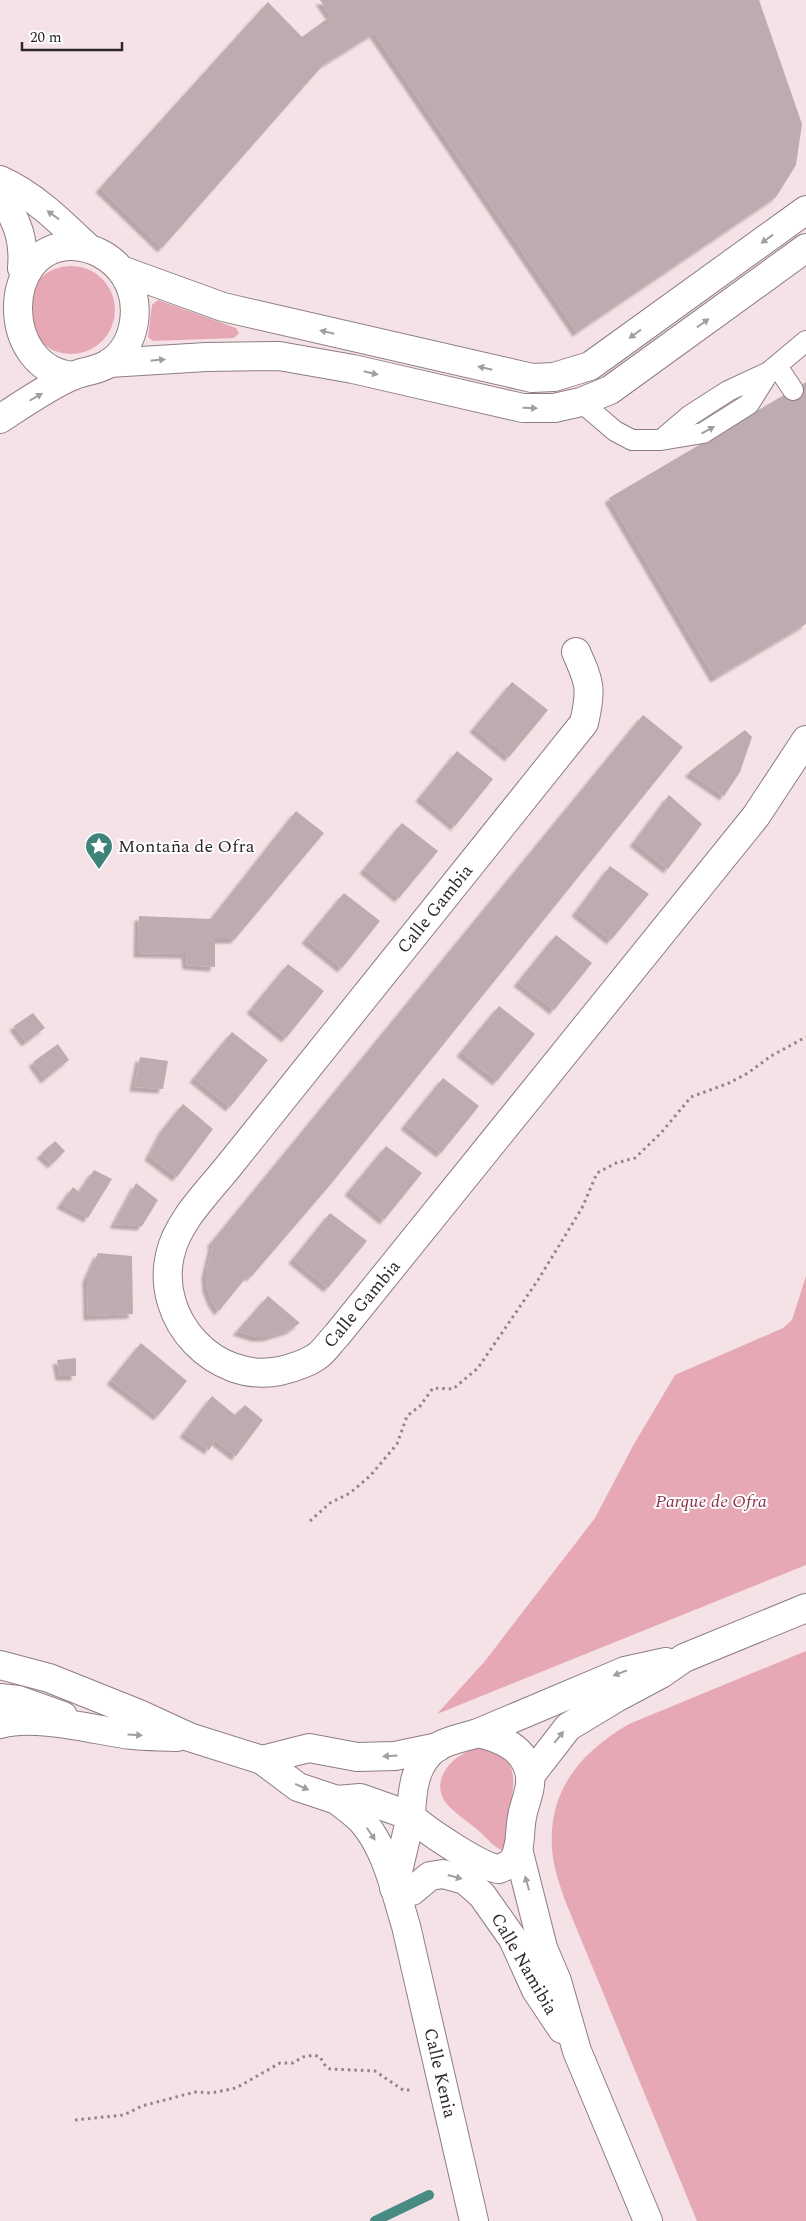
<svg xmlns="http://www.w3.org/2000/svg" width="806" height="2221" viewBox="0 0 806 2221" font-family="Spectral,serif">
<defs>
<filter id="shadow"><feDropShadow dx="-4.5" dy="4.5" stdDeviation="1" flood-color="#0004"/></filter>
</defs>
<rect width="100%" height="100%" fill="#f5e2e6"/>
<g fill="#e6a8b5">
<circle cx="71" cy="310" r="44"/>
<polygon points="158,300 236,328 239,333 234,338 153,341 148,337 152,305"/>
<polygon points="806,1276 806,1565 437,1714 485,1661 595,1518 634,1444 675,1375 783,1328 792,1320"/>
<path d="M806 1651V2221H697L564 1898C559 1882 553 1866 552 1849 548 1790 581 1752 629 1724Z"/>
<path d="M479 1748C527 1752 512 1793 507 1824 505 1833 509 1844 502 1850 493 1847 486 1837 479 1831 468 1821 455 1814 446 1803 428 1779 455 1752 479 1748Z"/>
</g>
<g fill="none" stroke-linecap="round" stroke-linejoin="round">
<polyline stroke="#488b83" stroke-width="10" points="375,2221 429,2195"/>
</g>
<g fill="#bdabaf" filter="url(#shadow)">
<polygon points="320,0 759,0 802,124 796,165 776,197 577,332 374,33 323,65 162,248 100,188 268,2 302,37 331,16"/>
<polygon points="806,382 806,624 715,678 609,498"/>
<polygon points="512,682 548,710 509,757 474,728"/>
<polygon points="643,715 683,747 330,1185 251,1277 248,1275 219,1311 212,1301 207,1288 206,1273 213,1244 211,1243"/>
<polygon points="745,730 752,737 740,772 724,796 689,772"/>
<polygon points="457,751 493,779 455,826 420,797"/>
<polygon points="669,795 702,824 668,869 634,842"/>
<polygon points="296,811 324,833 235,939 215,939 215,967 187,965 186,954 138,953 139,916 211,919"/>
<polygon points="402,823 438,851 399,898 364,869"/>
<polygon points="610,866 649,894 611,940 576,912"/>
<polygon points="344,893 380,921 342,968 306,939"/>
<polygon points="556,935 592,963 554,1010 518,982"/>
<polygon points="288,964 324,991 286,1038 251,1009"/>
<polygon points="499,1006 535,1034 497,1081 461,1052"/>
<polygon points="33,1013 45,1028 26,1042 14,1026"/>
<polygon points="232,1032 268,1060 230,1107 194,1078"/>
<polygon points="58,1044 69,1060 45,1079 33,1062"/>
<polygon points="140,1057 168,1061 163,1089 134,1087"/>
<polygon points="443,1078 479,1106 441,1153 405,1125"/>
<polygon points="183,1104 213,1129 177,1177 149,1156 163,1129"/>
<polygon points="55,1141 65,1151 52,1164 41,1154"/>
<polygon points="386,1146 422,1173 384,1220 349,1191"/>
<polygon points="94,1170 112,1179 88,1218 61,1204 73,1187 79,1192"/>
<polygon points="136,1183 158,1200 142,1226 114,1224"/>
<polygon points="330,1213 367,1241 328,1288 293,1259"/>
<polygon points="98,1253 132,1256 133,1314 88,1316 87,1278"/>
<polygon points="268,1296 300,1323 290,1330 267,1337 256,1337 237,1331"/>
<polygon points="141,1343 187,1381 158,1416 111,1380"/>
<polygon points="76,1358 76,1376 60,1376 57,1360"/>
<polygon points="212,1396 235,1415 245,1405 263,1420 236,1456 215,1440 209,1450 184,1433"/>
</g>
<g fill="none" stroke-linecap="round" stroke-linejoin="round">
<g stroke="#8e7d80" stroke-width="22">
<g id="service">
<polyline points="777,366 793,390"/>
<polyline points="581,402 615,431 632,440 661,440 703,433 749,404 769,372"/>
<polyline points="662,439 689,416 728,391 769,372 806,341"/>
</g>
</g>
<g stroke="#8e7d80" stroke-width="30">
<g id="minor">
<path d="M0 180C34 195 62 223 88 248"/>
<path d="M0 190C14 220 25 233 22 268"/>
<polyline points="121,270 223,307 532,378 554,377 590,366 806,210"/>
<polyline points="109,363 206,357 279,356 353,369 523,408 554,408 581,402 610,390 806,248"/>
<path d="M0 419C23 404 47 387 72 376 84 371 96 371 108 364 137 346 142 303 125 276 114 258 92 246 71 246 0 247 0 369 73 376"/>
<path d="M576 652C590 683 592 689 584 723L228 1167C207 1193 177 1222 170 1255 155 1320 215 1384 280 1371 292 1368 306 1364 316 1357 324 1352 330 1342 337 1335L756 816 806 740"/>
<polyline points="0,1665 49,1678 139,1714 189,1737 262,1760 298,1787 337,1800 360,1798 411,1816"/>
<polyline points="0,1698 18,1700 63,1716"/>
<path d="M0 1724C36 1714 94 1730 131 1735 146 1737 162 1736 177 1737"/>
<path d="M478 1733C501 1738 526 1748 530 1776 532 1789 524 1804 522 1817 519 1831 522 1850 512 1862 510 1864 502 1868 499 1869 485 1870 422 1828 411 1816 412 1791 414 1763 437 1747 448 1740 466 1737 478 1733Z"/>
<polyline points="478,1733 625,1671 666,1662"/>
<polyline points="262,1760 309,1748 357,1757 395,1756 438,1747"/>
<polyline points="530,1776 568,1727 616,1698 661,1674 684,1658 806,1608"/>
<path d="M337 1800C345 1807 356 1814 363 1822 387 1850 395 1891 406 1926L474 2221"/>
<polyline points="518,1849 543,1948 557,1981 577,2051 648,2221"/>
<polyline points="394,1888 408,1829 413,1819"/>
<polyline points="412,1891 430,1876 443,1874 465,1880 482,1895 513,1939 536,1990 562,2029"/>
</g>
</g>
<g stroke="#918487" stroke-width="3" stroke-dasharray="2.5 4" stroke-linecap="butt">
<polyline points="310,1521 330,1503 350,1493 370,1476 397,1444 407,1416 420,1406 433,1388 453,1389 478,1368 538,1280 582,1208 597,1173 616,1163 635,1158 661,1133 691,1097 729,1083 748,1073 771,1056 806,1037"/>
<polyline points="75,2120 124,2115 142,2106 195,2092 211,2093 236,2088 280,2063 293,2063 303,2057 314,2055 320,2057 326,2067 330,2069 375,2071 403,2090 412,2090"/>
</g>
<use href="#service" stroke="#fff" stroke-width="20"/>
<use href="#minor" stroke="#fff" stroke-width="28"/>
</g>
<defs><path id="oneway-solid" d="M-6-.8H1V-3.2L6.5 0L1 3.2V.8H-6Z" transform="scale(1.25)"/></defs>
<g fill="#a19e9f">
<use href="#oneway-solid" transform="translate(53 215) rotate(-144)"/>
<use href="#oneway-solid" transform="translate(767 239) rotate(144)"/>
<use href="#oneway-solid" transform="translate(703 323) rotate(-36)"/>
<use href="#oneway-solid" transform="translate(327 332) rotate(-167)"/>
<use href="#oneway-solid" transform="translate(635 334) rotate(144)"/>
<use href="#oneway-solid" transform="translate(158 360) rotate(-6)"/>
<use href="#oneway-solid" transform="translate(485 368) rotate(-167)"/>
<use href="#oneway-solid" transform="translate(371 373) rotate(13)"/>
<use href="#oneway-solid" transform="translate(36 397) rotate(-30)"/>
<use href="#oneway-solid" transform="translate(530 408) rotate(1)"/>
<use href="#oneway-solid" transform="translate(708 430) rotate(-29)"/>
<use href="#oneway-solid" transform="translate(620 1673) rotate(159)"/>
<use href="#oneway-solid" transform="translate(135 1735) rotate(4)"/>
<use href="#oneway-solid" transform="translate(559 1737) rotate(-51)"/>
<use href="#oneway-solid" transform="translate(390 1756) rotate(176)"/>
<use href="#oneway-solid" transform="translate(302 1787) rotate(24)"/>
<use href="#oneway-solid" transform="translate(371 1834) rotate(56)"/>
<use href="#oneway-solid" transform="translate(455 1877) rotate(15)"/>
<use href="#oneway-solid" transform="translate(527 1883) rotate(-106)"/>
</g>
<defs>
<g id="sight-pin" transform="scale(1.4375)"><path d="M0 17L-7.5 6A9.5 9.5 0 1 1 7.5 6Z" fill="#3d837a" stroke="#fff"/><path d="M0-6L1.8-2.2L6-1.7L2.9 1.2L3.7 5.4L0 3.3L-3.7 5.4L-2.9 1.2L-6-1.7L-1.8-2.2Z" fill="#fff"/></g>
</defs>
<g fill-rule="evenodd">
<use href="#sight-pin" x="99" y="846"/>
</g>
<g text-anchor="middle" dominant-baseline="central" stroke-width="4" stroke-linejoin="round" paint-order="stroke">
<g font-size="18" fill="#2e2729" stroke="#fff" text-anchor="start">
<text x="118" y="846">Montaña de Ofra</text>
</g>
<g font-size="18" fill="#2e2729" stroke="#fff">
<text transform="translate(435 909) rotate(-51)">Calle Gambia</text>
<text transform="translate(362 1304) rotate(-50)">Calle Gambia</text>
<text transform="translate(524 1964) rotate(60)">Calle Namibia</text>
<text transform="translate(440 2073) rotate(77)">Calle Kenia</text>
</g>
<g font-size="18" font-style="italic" fill="#8c324d" stroke="#fff">
<text x="711" y="1501">Parque de Ofra</text>
</g>
</g>
<path d="M22 42v8h100v-8" fill="none" stroke="#2e2729" stroke-width="2.5"/>
<text x="30" y="42" font-size="15" fill="#2e2729" stroke="#ffffff" stroke-width="4" paint-order="stroke">20 m</text>
</svg>
